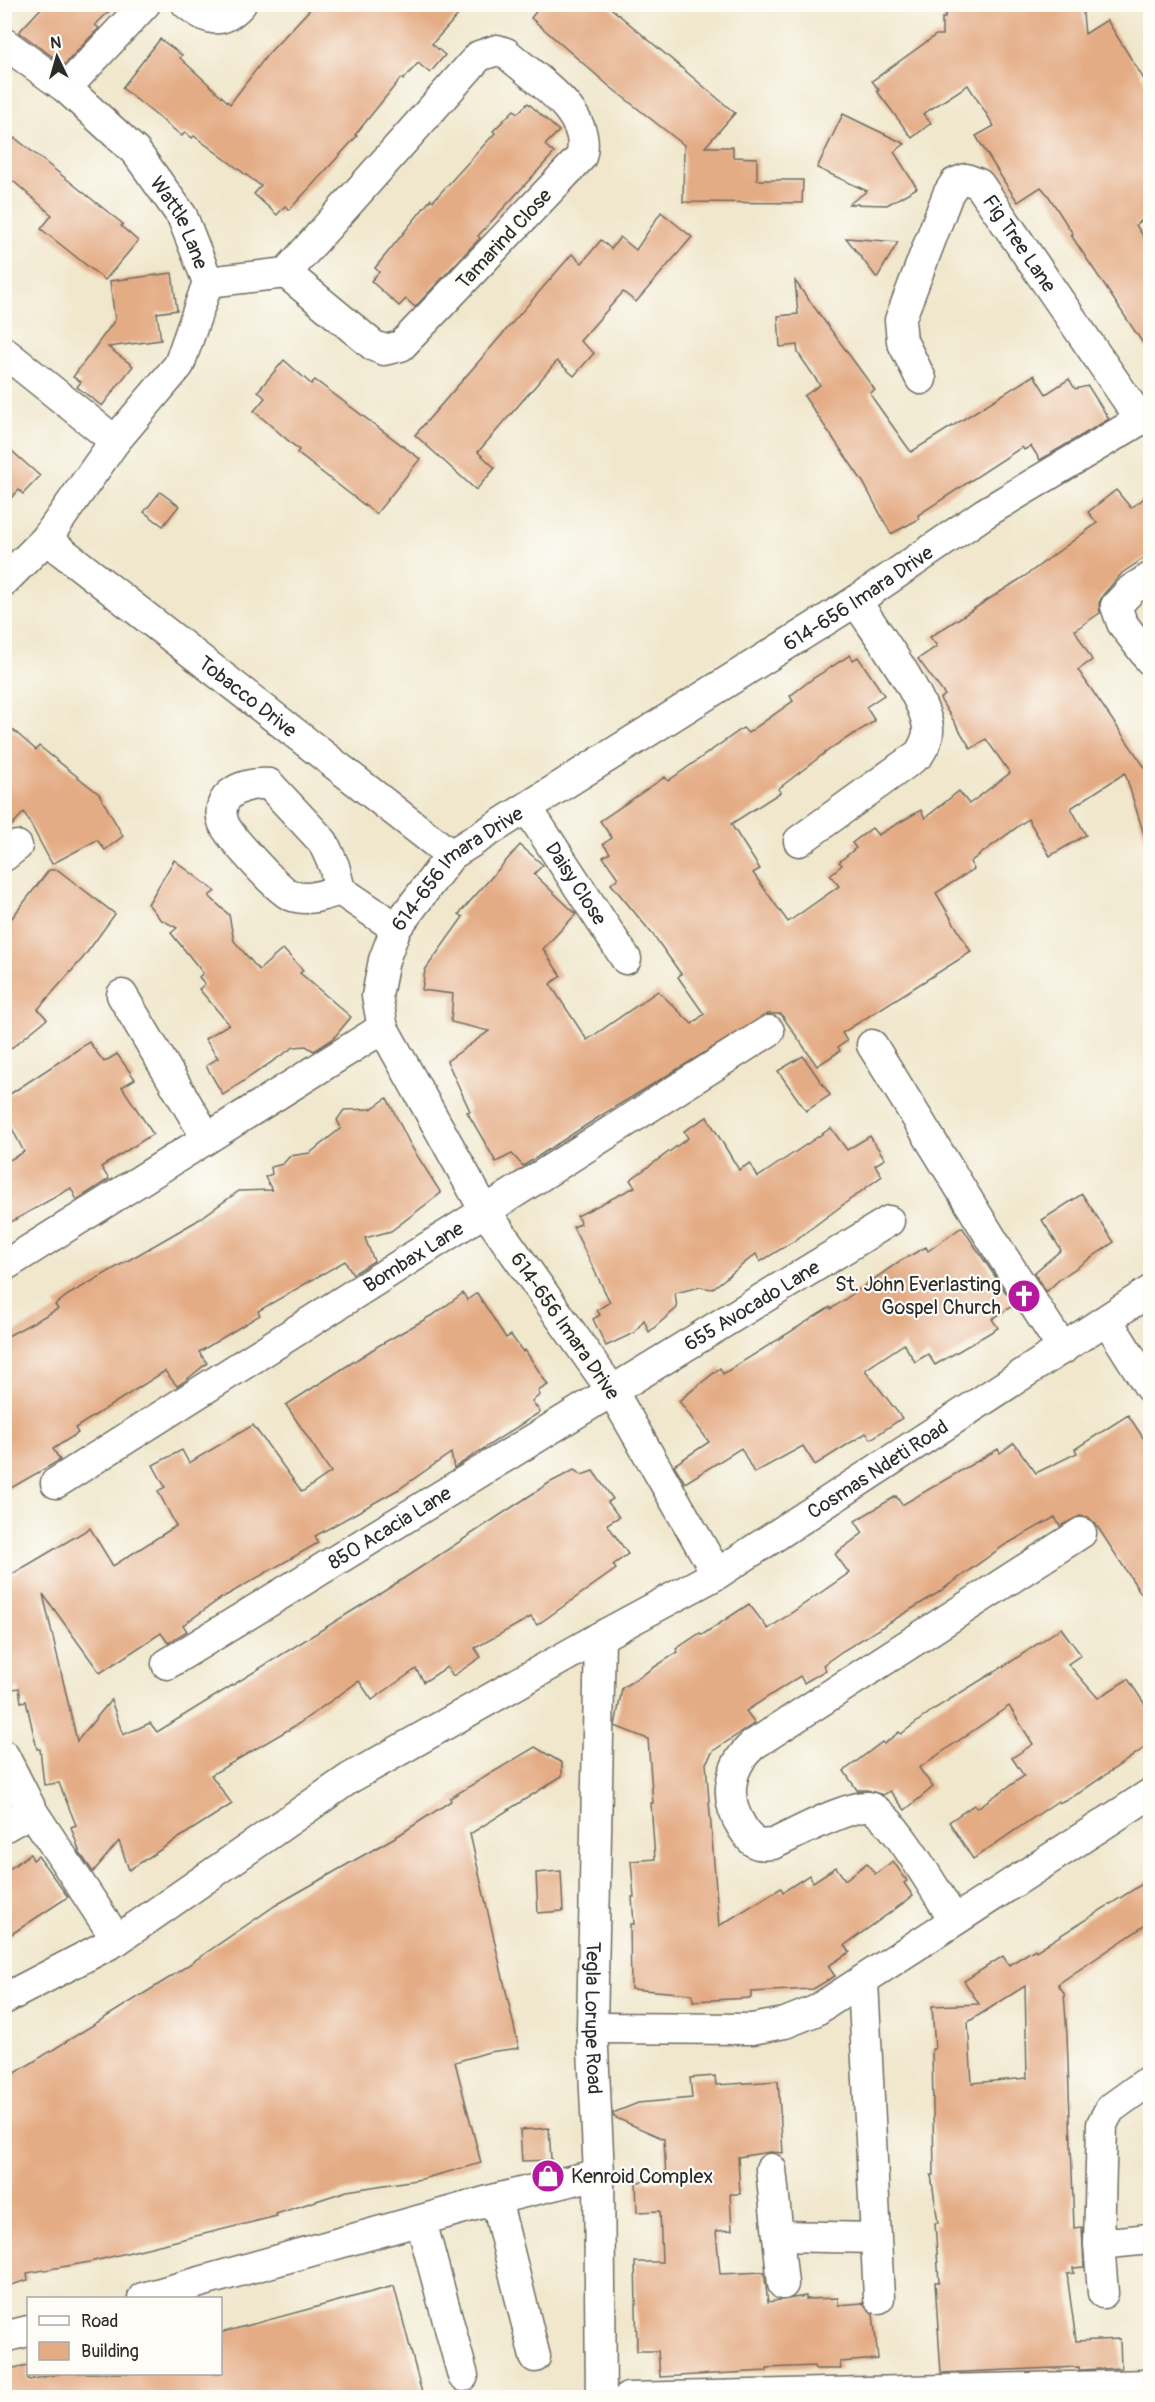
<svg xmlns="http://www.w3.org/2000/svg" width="1155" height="2402" viewBox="0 0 1155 2402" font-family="Pangolin,sans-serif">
<rect width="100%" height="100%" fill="#fdfcf7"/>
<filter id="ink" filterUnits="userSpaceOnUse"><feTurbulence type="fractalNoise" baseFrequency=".0167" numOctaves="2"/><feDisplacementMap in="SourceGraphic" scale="12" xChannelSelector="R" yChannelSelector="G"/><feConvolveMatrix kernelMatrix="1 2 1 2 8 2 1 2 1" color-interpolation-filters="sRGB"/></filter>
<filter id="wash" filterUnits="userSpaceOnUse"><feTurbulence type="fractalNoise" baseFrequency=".008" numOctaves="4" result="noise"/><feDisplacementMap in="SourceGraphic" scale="24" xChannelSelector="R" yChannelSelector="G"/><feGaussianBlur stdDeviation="1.35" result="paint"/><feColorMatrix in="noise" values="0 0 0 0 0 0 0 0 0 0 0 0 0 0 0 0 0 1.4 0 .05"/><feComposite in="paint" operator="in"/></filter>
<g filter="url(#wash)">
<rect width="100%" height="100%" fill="#f0e7cc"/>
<g id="blocks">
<g fill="#e4ac85" fill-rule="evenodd">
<polygon points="45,4 117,4 95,25 99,28 64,65 19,32"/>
<polygon points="315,4 468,4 432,44 445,55 430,73 418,63 403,80 401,78 355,135 357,136 316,181 289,210 285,206 277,215 254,194 261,186 194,136 192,138 185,132 182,136 122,88 160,39 182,55 180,58 230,104 268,54"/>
<polygon points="542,4 606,4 735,113 705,147 733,147 733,157 757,158 757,180 803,180 802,203 683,202 684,145 609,86 531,18"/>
<polygon points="946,4 1082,4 1085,34 1107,20 1150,89 1150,214 1136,225 1150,247 1150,354 1071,235 1073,234 1048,195 1041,187 1018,202 1007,186 976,136 994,126 968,85 923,114 931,123 912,138 877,91 879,90 872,81 936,35 942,35 942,18 945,18"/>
<polygon points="528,103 559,131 545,145 554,153 478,236 480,238 415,307 406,299 399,306 371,281 379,272 375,268 431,199 433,201 495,133 493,131 514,110 518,113"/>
<polygon points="843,114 905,144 894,152 917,188 887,205 849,204 867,191 817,168"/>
<polygon points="15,138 123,224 121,226 138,241 105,280 41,229 52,215 4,173 4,153"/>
<polygon points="661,212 692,237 636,302 623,292 580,341 594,353 574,376 557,361 478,452 495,468 476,490 415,435 572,254 582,263 601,240 611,249 620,237 636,250"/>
<polygon points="846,238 898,242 877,278"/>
<polygon points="172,273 177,310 157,313 161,340 108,347 133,366 102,406 77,387 81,382 73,377 115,320 110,281"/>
<polygon points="795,281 875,390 870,393 874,400 911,452 1034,375 1046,394 1069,379 1075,389 1088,386 1109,419 1040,460 1031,446 1024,450 1022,447 918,515 919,519 891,534 863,482 804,396 820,385 798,353 797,345 780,347 778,316 798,314"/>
<polygon points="284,360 311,384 315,380 420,459 376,514 297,453 299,450 254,411 265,398 258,391"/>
<polygon points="4,444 40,476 23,494 19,490 4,505"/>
<polygon points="1116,490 1131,508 1150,494 1150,554 1122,573 1103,595 1099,603 1100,613 1075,630 1092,660 1078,670 1150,775 1150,837 1145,838 1125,773 1071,808 1086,835 1050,856 1028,819 970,862 974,869 936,893 971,952 842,1033 847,1041 838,1047 840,1051 817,1066 781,1014 768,1014 602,1115 523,1166 512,1154 496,1162 467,1112 470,1111 447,1061 489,1031 451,1022 453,994 422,990 425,970 463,917 459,914 520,845 543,865 534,874 576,914 543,949 561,976 550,984 587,1040 658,991 692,1024 704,1014 678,977 681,974 654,936 611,884 618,878 603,857 610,853 603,844 612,838 600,821 665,777 668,781 743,728 748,733 793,701 790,696 812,679 850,655 853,660 858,657 884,695 866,707 875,721 834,746 778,789 781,792 731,824 760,869 753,873 788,922 839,886 830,875 842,865 839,862 856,848 852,843 872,828 878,835 921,810 925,818 959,791 969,804 1010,773 986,739 971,749 940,699 945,695 918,659 937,646 930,637 1025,576 1097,523 1088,512"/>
<polygon points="160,492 179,506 163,526 144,512"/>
<polygon points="4,722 36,750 39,746 99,794 123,836 105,850 97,840 52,864 24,812 4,834"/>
<polygon points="174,860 215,891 209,896 229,915 234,941 259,970 283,949 303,970 300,973 351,1017 333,1039 314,1051 306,1046 294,1047 223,1095 206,1066 218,1058 205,1039 229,1024 199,989 205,984 199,977 203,973 171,933 177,928 160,919 148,904"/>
<polygon points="49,870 58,870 115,914 83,958 38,1009 47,1019 4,1054 4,928"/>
<polygon points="89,1042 104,1062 117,1054 135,1079 122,1087 153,1134 101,1167 109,1179 77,1200 71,1188 4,1226 4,1163 24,1152 4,1113 4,1098"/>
<polygon points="803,1056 830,1095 806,1111 778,1071"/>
<polygon points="387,1098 411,1146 441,1193 391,1231 365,1238 374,1261 353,1274 345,1261 258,1311 260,1315 199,1352 207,1363 186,1380 177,1386 165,1371 75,1428 78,1433 53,1449 60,1460 4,1492 4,1338 58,1309 55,1305 68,1295 195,1222 239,1191 272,1190 265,1177 272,1174 271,1167 283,1164 290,1156 310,1153 341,1128 337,1120 344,1110 371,1109"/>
<polygon points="707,1117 739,1170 750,1163 758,1177 831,1128 847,1150 870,1136 885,1159 875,1165 882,1176 794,1241 760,1262 756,1254 712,1289 700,1287 675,1293 677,1308 649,1332 644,1320 634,1333 606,1346 593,1319 600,1315 597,1310 610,1302 573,1227 581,1224 577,1216 635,1187 630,1180 688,1138 684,1131"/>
<polygon points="1082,1194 1114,1242 1060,1279 1046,1292 1034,1273 1061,1250 1042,1220"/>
<polygon points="962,1227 1016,1308 1012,1306 992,1319 998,1328 935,1365 928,1354 915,1362 904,1344 865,1370 902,1418 871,1439 866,1433 815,1465 803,1446 754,1473 741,1448 685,1483 674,1465 709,1442 679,1401 720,1368 723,1374 830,1307 831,1309 900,1261 926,1247 928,1251"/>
<polygon points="463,1293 467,1300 477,1293 506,1338 511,1335 523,1352 525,1350 548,1385 538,1391 540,1395 532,1401 540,1412 454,1468 451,1453 399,1489 315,1536 318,1543 220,1599 183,1625 187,1631 168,1643 161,1633 100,1673 43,1594 77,1741 111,1700 123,1735 150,1723 157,1732 386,1590 549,1483 574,1470 582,1475 593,1471 613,1499 608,1502 619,1517 607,1524 628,1554 613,1565 616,1569 537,1625 531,1617 475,1648 481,1657 453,1676 447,1667 424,1682 416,1669 372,1700 359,1681 298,1724 211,1775 232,1804 129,1870 119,1841 93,1872 80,1853 71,1827 76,1825 59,1783 44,1785 40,1749 37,1749 26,1701 21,1702 19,1688 13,1689 4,1659 4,1579 90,1528 113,1566 176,1526 158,1491 165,1487 153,1465 182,1450 189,1463 253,1425 302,1492 331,1472 286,1405 378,1346 436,1313"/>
<polygon points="1128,1415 1150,1448 1150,1607 1095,1523 1088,1517 1080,1516 1060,1526 1055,1517 1005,1545 936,1594 841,1652 823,1665 826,1670 804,1683 800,1676 746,1711 755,1723 713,1751 706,1763 719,1926 781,1888 783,1892 809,1875 813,1882 836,1867 845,1880 867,1863 875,1874 893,1861 907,1881 904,1883 913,1896 845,1945 850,1952 828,1966 835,1976 813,1989 751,1992 751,1998 693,2001 692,1994 631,1989 630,1924 634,1924 632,1897 634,1897 631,1861 655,1859 651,1803 653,1803 648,1739 615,1726 622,1688 678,1652 676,1649 700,1633 702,1635 749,1604 768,1629 849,1573 835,1554 863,1533 855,1521 896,1496 902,1505 998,1449 1000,1453 1014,1443 1036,1473 1077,1453 1075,1449"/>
<polygon points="1061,1628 1081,1655 1068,1664 1098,1698 1128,1679 1150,1712 1150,1744 1079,1793 1059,1803 1058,1801 973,1859 949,1822 974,1805 977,1808 1024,1776 1012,1758 1033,1744 1009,1706 919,1768 933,1787 905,1810 890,1791 883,1795 867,1790 857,1790 844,1771 882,1742 884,1744 899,1732 901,1734 934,1709 1012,1661"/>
<polygon points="535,1747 562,1763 562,1776 470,1834 519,2048 489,2052 455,2062 481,2163 422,2179 347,2191 276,2214 277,2216 90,2262 27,2273 28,2280 4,2287 4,2080 169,1978 276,1905 399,1835 451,1801 450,1798"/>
<polygon points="30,1854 33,1860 38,1856 68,1897 4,1939 4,1873"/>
<polygon points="561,1871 563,1911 538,1913 536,1873"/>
<path d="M1150 1879V1922L1058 1984 1064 1993 1067 2035 1074 2228 1082 2227 1084 2267 1073 2268 1074 2273 1067 2274 1076 2341 1120 2339 1121 2368 1079 2370V2367L941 2373 935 2282H939L935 2223H938L931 2175H934L932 2049H935L932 2006 979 2004 964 1981 1003 1956 1009 1965 1035 1949 1036 1951ZM1025 1986 1027 2078 972 2083 968 2022Z"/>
<polygon points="715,2076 716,2085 778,2081 783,2153 770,2152 738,2157 740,2194 730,2194 732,2230 716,2231 720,2274 764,2272 768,2302 806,2296 806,2299 838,2298 838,2305 863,2303 873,2314 878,2359 840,2362 841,2369 815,2369 814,2366 767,2368 767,2371 660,2377 658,2351 637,2351 635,2262 662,2262 660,2211 637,2212 636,2182 666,2180 664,2139 614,2117 613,2113 638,2103 692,2098 690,2078"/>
<polygon points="549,2128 551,2160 522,2161 520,2130"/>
<polygon points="394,2286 423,2397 4,2397 4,2370 28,2365 28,2380 63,2373 220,2373 220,2333"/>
</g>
</g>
</g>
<g filter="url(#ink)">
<use href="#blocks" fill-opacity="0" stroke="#706d63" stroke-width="1.5"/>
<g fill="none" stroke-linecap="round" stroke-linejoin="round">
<g stroke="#706d63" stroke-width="33">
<g id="minor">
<path d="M187 4C208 20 221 26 241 4"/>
<path id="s1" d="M4 43 66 88 136 152 182 216 208 282 179 365 115 441 46 539 4 581"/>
<polyline points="66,88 145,4"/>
<path d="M208 282 286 273 479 56 497 50 506 53C535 79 594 114 581 157L401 346 384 350 374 346 286 273"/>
<polyline points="4,352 115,441"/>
<path id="s2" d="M921 379 902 341 900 320 948 194 955 183 966 179 979 184 1141 420"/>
<path id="s3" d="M46 539 451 855"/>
<polyline points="1150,578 1131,590 1116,606 1122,623 1150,660"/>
<path id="s4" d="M527 808 626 959"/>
<path d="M799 841 919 754C924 746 929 738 928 728 925 696 875 631 856 601"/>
<polyline points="4,856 17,846"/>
<path d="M340 890C323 895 308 902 290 895 278 890 229 836 224 824 212 793 247 782 269 784L323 842 334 866 340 890 396 928"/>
<polyline points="122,995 207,1138"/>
<polyline points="872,1045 1001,1254 1063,1349"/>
<polyline points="4,1266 383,1028"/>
<polyline points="1107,1320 1150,1388"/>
<path id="s5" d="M56 1483 769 1031"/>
<path id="s6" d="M717 1574 611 1389 485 1211 383 1028 377 996 384 960 396 928 451 855 856 601 985 513 1150 414"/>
<path id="s7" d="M600 1637 592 2028 599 2174 601 2398"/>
<path id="s8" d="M167 1664 889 1221"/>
<polyline points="4,1756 32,1811 117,1940"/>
<polyline points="4,1827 32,1811"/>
<path d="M954 1920C940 1898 889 1809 868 1807 847 1805 794 1835 773 1844 769 1844 762 1845 758 1844 751 1842 746 1833 742 1827 724 1799 728 1767 753 1745L1081 1533"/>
<polyline points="863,1981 879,2298"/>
<path id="s9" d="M4 1999 117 1940 350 1778 600 1637 717 1574 1150 1291"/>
<polyline points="592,2028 752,2029 785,2023 815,2011 1150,1794"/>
<polyline points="771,2169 783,2284"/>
<polyline points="496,2199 535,2357"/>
<polyline points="421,2221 463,2376"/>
<polyline points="778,2236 875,2238"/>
<polyline points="1099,2244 1150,2239"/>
<polyline points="1103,2293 1099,2244 1102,2124 1110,2109 1150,2080"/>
<polyline points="143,2298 496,2199 599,2174"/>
<polyline points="4,2337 28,2331"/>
<polyline points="628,2398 1150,2385"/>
</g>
</g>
<use href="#minor" stroke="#fff" stroke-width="30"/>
</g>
</g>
<defs>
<g id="church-disc" transform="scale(1.725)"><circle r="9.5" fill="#b5179e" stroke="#fdfcf7"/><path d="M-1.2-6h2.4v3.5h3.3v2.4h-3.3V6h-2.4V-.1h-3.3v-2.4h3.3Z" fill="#fff"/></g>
<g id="shop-disc" transform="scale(1.725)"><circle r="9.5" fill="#b5179e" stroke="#fdfcf7"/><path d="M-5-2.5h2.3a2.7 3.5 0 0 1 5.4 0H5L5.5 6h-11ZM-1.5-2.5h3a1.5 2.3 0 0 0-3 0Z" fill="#fff"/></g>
</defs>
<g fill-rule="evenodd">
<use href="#church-disc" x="1024" y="1296"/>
<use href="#shop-disc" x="548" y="2176"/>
</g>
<g text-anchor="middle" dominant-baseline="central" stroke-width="4.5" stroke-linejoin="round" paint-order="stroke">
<g font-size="20" fill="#2b2b2b" stroke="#fdfcf7">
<text stroke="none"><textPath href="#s1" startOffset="255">Wattle Lane</textPath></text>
<text transform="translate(504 239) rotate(-47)">Tamarind Close</text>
<text stroke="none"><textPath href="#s2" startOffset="309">Fig Tree Lane</textPath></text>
<text stroke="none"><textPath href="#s6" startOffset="1317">614-656 Imara Drive</textPath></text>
<text stroke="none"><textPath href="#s3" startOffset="256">Tobacco Drive</textPath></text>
<text stroke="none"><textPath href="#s6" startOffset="831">614-656 Imara Drive</textPath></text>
<text stroke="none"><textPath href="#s4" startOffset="90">Daisy Close</textPath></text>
<text stroke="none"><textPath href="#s5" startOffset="423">Bombax Lane</textPath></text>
<text stroke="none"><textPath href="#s8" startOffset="686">655 Avocado Lane</textPath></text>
<text transform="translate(565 1326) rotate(55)">614-656 Imara Drive</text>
<text stroke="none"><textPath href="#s9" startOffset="1023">Cosmas Ndeti Road</textPath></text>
<text stroke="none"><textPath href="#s8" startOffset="261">850 Acacia Lane</textPath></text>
<text stroke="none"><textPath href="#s7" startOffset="381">Tegla Lorupe Road</textPath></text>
</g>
<g font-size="20" fill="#2b2b2b" stroke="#fdfcf7" text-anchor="end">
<text x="1001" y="1284">St. John Everlasting<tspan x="1001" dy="23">Gospel Church</tspan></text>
<text x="571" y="2176" text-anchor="start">Kenroid Complex</text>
</g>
</g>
<rect width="1155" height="2402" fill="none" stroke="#fdfcf7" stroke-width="24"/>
<rect x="27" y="2297" width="195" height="78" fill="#fdfcf7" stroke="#a9a8a5" stroke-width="1.5"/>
<rect x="39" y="2316" width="30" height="9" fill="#ffffff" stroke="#a9a8a5" stroke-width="1.5"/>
<text x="81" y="2327" font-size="18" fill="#2b2b2b">Road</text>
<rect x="39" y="2342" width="30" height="18" fill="#e4ac85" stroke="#a9a8a5" stroke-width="1.5"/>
<text x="81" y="2357" font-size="18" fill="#2b2b2b">Building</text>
<g transform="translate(57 57) rotate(355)" stroke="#fdfcf7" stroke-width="4.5" paint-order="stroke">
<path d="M0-4.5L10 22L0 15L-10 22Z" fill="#2b2b2b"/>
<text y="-9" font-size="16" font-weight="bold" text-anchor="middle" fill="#2b2b2b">N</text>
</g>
</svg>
